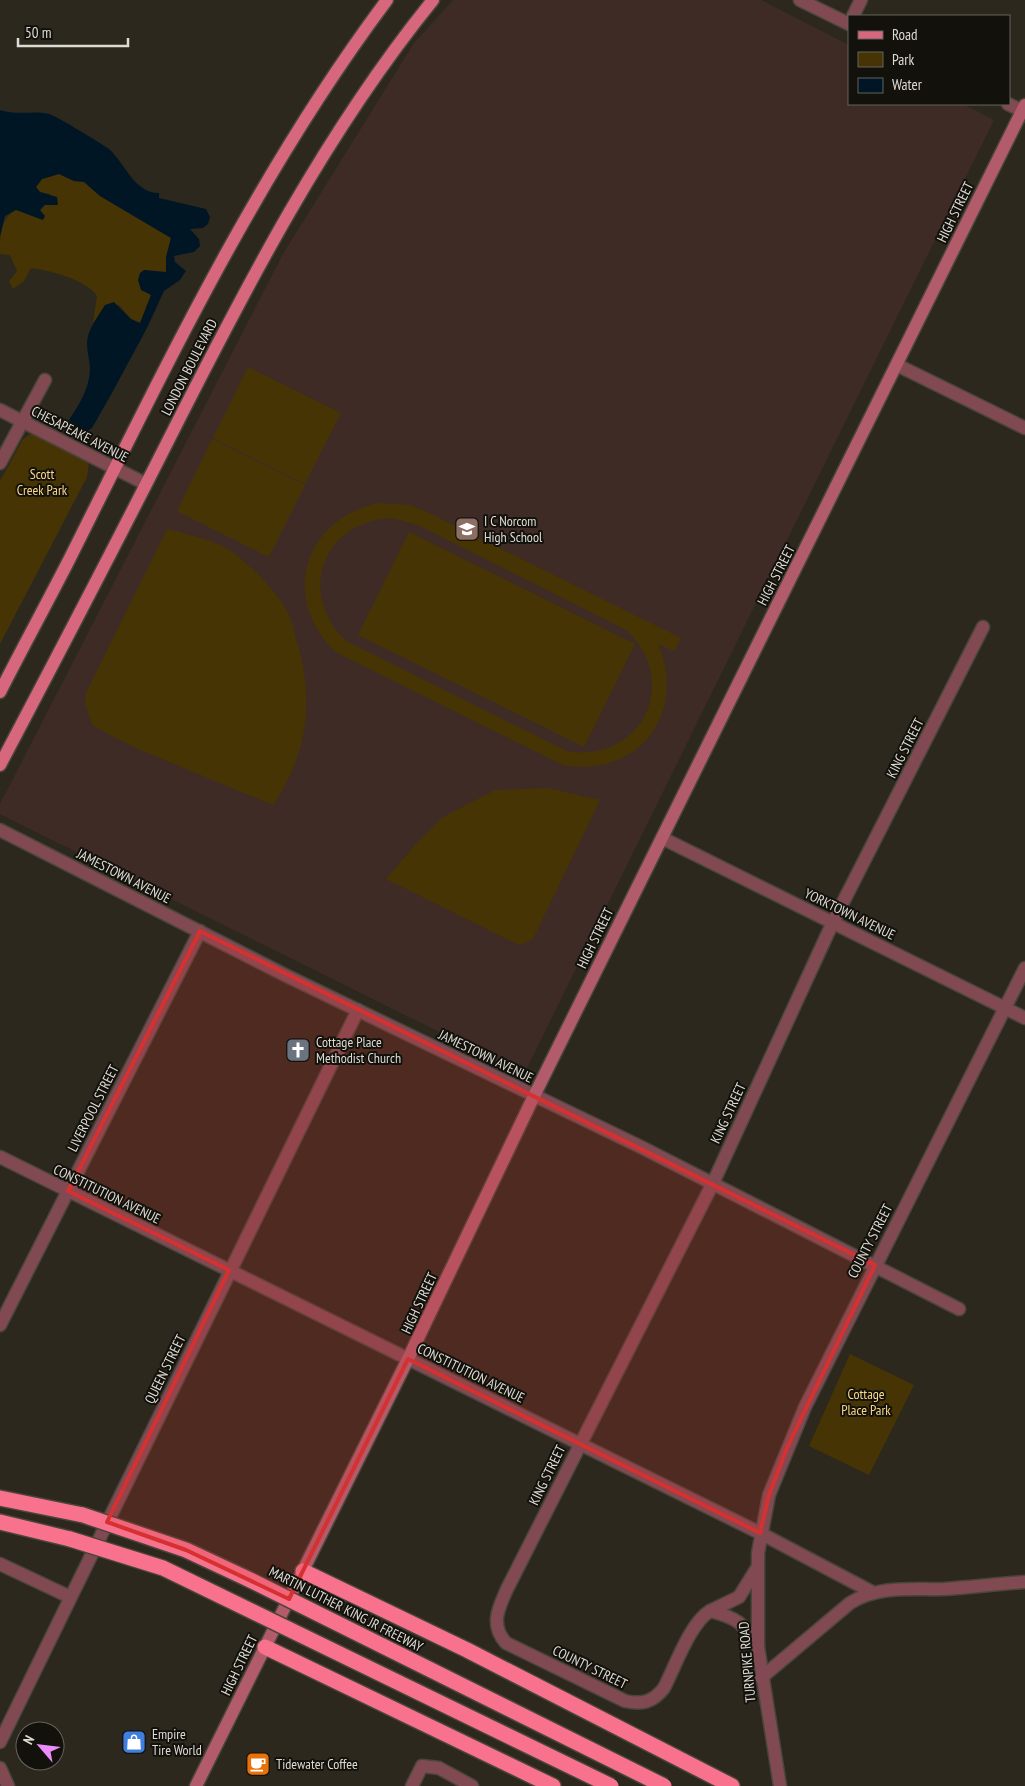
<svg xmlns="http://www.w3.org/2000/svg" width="1025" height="1786" viewBox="0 0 1025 1786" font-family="'PT Sans Narrow',sans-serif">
<rect width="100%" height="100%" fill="#2d281d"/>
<polygon fill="#3e2b26" points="453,0 761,0 849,45 849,104 963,104 994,120 524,1074 0,814 0,804 283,254 414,43"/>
<g fill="#463404" fill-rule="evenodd">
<path d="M59 174 74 181 84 182 100 196 171 238 166 257V272L144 270 151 295 140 323 131 319 119 305H105L93 324 97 296C87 280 49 270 31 268L24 281 13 289 9 281 17 271 10 255 0 254C0 233 0 221 16 209L43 219 40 210 50 194 40 192 36 187 42 179Z"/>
<polygon points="248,367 341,413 305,484 213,438"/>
<polygon points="35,431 89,463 87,477 0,644 0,481 23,439"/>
<polygon points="212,439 305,485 269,557 177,511"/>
<path d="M377 503 410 505 425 511 681 638 674 651 658 644C688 714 638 778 563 765L337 653C280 600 302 521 377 503ZM393 518 418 525 626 630C682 681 641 764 567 751L346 641C296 593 323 520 393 518Z"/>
<path d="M167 529C189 535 217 540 235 554 253 568 278 593 288 613 292 621 294 631 296 639 315 697 308 754 273 805L138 749 93 726 85 704 86 693Z"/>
<polygon points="409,532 635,644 584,747 358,635"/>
<polygon points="548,788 600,800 533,939 519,945 386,879 416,844 443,817 495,790"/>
<polygon points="850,1354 914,1385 869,1475 809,1446"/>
</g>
<path fill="#011625" d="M0 110C18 116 32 110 49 114 60 118 99 142 109 149 125 163 134 193 159 193V198L206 209 210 217 208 224 203 228 190 229 199 239 200 246 194 252 174 256 175 262 186 271 180 280 164 291 147 328 112 393 92 428 83 434 72 427 69 420C79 405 89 389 90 370 90 358 85 348 88 336 91 325 99 315 105 305L114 302 131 319 140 323 151 295 141 290 138 280 140 273 144 270 166 272V257L171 238 100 196 84 182 74 181 59 174 42 179 36 187 40 192 57 197 58 205H45L40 210 45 216 43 220 16 210 5 216 0 237Z"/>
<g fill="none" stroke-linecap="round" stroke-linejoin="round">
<g stroke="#49453a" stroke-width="15">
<g id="minor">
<polyline points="853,16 861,0"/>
<polyline points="897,365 1025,428"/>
<polyline points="0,410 146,484"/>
<polyline points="0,463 45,380"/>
<polyline points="0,830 287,976 641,1147 959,1309"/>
<polyline points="662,838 1025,1018"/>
<polyline points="0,1325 200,931"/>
<polyline points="760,1533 872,1592"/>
<polyline points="0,1564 70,1597"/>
<path d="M757 1568 739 1597 710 1611C738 1618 743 1623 758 1647"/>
<path d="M710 1611C690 1623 675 1667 664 1688 653 1702 642 1705 625 1701L506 1643C490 1625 498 1609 507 1589L713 1183 833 922 983 627"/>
<path d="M761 1678 850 1603C878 1585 913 1590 944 1589 971 1587 998 1584 1025 1582"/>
<polyline points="0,1742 358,1010"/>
<polyline points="0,1768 8,1786"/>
<polyline points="412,1786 422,1766 439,1768 472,1786"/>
</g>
</g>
<g stroke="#49453a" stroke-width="15">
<g id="tertiary">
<polyline points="800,0 849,24"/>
<polyline points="1008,104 1025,112"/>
<polyline points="0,1157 760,1533"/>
<polyline points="780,1786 758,1647 758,1553 769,1495 805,1407 1025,968"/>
</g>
</g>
<g stroke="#49453a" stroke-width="15">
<polyline id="secondary" points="196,1786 408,1359 534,1096 1025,105"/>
</g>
<g stroke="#49453a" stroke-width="15">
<g id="primary">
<path d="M0 692C23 647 47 603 70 558 166 366 258 172 387 0"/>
<path d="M0 765C57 657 114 548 169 439 246 287 325 133 433 0"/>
</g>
</g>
<g stroke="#49453a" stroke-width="18">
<g id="motorway">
<polyline points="0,1498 83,1515"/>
<polyline points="0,1522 70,1539"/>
<polyline points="303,1571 467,1650 732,1786"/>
<polyline points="265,1647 553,1786"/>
</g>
</g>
<use href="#minor" stroke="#814a53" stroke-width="12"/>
<use href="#tertiary" stroke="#814a53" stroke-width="12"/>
<use href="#secondary" stroke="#b15b6b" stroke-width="12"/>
<use href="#primary" stroke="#d6677d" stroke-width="12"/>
<use href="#motorway" stroke="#f8728d" stroke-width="15"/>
<g stroke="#49453a" stroke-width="18" stroke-linecap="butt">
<g id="motorway-bridge">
<polyline points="83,1515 186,1550 248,1579 664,1786"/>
<polyline points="70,1539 163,1568 611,1786"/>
</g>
</g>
<use href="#motorway-bridge" stroke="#f8728d" stroke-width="15"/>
</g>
<path fill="#d63131" fill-opacity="0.2" stroke="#d63131" stroke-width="4" stroke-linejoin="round" d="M200 931 875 1265 787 1448 769 1495 760 1533 408 1359 289 1599 186 1550 107 1522 229 1270 68 1191Z"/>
<defs>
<g id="school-square" transform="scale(1.25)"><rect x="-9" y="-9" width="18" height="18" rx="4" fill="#8d6e63" stroke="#13110c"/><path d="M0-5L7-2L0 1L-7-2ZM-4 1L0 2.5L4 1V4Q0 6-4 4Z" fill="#fff"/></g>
<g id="church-square" transform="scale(1.25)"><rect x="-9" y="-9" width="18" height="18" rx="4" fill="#6b7280" stroke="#13110c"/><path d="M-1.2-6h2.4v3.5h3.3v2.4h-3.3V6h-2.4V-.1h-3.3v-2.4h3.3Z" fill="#fff"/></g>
<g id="shop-square" transform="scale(1.25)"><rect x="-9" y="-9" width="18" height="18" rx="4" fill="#3f7fe0" stroke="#13110c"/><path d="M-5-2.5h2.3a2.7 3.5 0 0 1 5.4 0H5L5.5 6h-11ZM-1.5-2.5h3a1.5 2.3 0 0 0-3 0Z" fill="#fff"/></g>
<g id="cafe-square" transform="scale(1.25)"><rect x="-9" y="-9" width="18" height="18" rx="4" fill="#e8710a" stroke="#13110c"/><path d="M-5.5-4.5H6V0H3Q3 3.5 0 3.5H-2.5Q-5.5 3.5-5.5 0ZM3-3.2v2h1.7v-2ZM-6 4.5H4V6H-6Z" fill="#fff"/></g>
</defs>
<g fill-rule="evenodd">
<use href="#school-square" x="467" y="529"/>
<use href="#church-square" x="298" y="1050"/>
<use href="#shop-square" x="134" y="1742"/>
<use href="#cafe-square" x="258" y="1764"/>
</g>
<g text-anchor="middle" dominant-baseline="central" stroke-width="4" stroke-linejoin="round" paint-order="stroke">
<g font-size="14" fill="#dedbd4" stroke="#13110c">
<text transform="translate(955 212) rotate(-64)">HIGH STREET</text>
<text transform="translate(189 367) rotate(-63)">LONDON BOULEVARD</text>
<text transform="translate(80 434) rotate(27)">CHESAPEAKE AVENUE</text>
<text transform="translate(776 575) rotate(-63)">HIGH STREET</text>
<text transform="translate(905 748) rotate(-63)">KING STREET</text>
<text transform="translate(124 876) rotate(27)">JAMESTOWN AVENUE</text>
<text transform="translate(850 914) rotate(26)">YORKTOWN AVENUE</text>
<text transform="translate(595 938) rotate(-64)">HIGH STREET</text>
<text transform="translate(486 1056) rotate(26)">JAMESTOWN AVENUE</text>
<text transform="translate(93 1108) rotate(-63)">LIVERPOOL STREET</text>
<text transform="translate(728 1113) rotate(-65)">KING STREET</text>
<text transform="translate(107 1194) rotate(26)">CONSTITUTION AVENUE</text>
<text transform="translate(870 1241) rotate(-63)">COUNTY STREET</text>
<text transform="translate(419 1303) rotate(-65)">HIGH STREET</text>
<text transform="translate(165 1369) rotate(-64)">QUEEN STREET</text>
<text transform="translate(471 1373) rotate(26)">CONSTITUTION AVENUE</text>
<text transform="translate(547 1475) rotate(-64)">KING STREET</text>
<text transform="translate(346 1609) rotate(27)">MARTIN LUTHER KING JR FREEWAY</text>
<text transform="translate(747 1662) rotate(-95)">TURNPIKE ROAD</text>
<text transform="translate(239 1665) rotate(-64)">HIGH STREET</text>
<text transform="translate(590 1667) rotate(26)">COUNTY STREET</text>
</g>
<g font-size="14" fill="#fcd886" stroke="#13110c">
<text x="42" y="474">Scott<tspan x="42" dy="16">Creek Park</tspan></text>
<text x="866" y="1394">Cottage<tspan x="866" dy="16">Place Park</tspan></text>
</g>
<g font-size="14" fill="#dedbd4" stroke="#13110c" text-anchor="start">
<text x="484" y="521">I C Norcom<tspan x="484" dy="16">High School</tspan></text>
<text x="316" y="1042">Cottage Place<tspan x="316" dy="16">Methodist Church</tspan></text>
<text x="152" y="1734">Empire<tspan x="152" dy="16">Tire World</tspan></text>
<text x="276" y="1764">Tidewater Coffee</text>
</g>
</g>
<rect x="848" y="15" width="162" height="90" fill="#13110c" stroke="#64625c"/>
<rect x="858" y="31" width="25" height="8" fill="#d6677d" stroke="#64625c"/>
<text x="892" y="40" font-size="15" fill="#dedbd4">Road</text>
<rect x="858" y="52" width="25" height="15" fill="#463404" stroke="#64625c"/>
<text x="892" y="65" font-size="15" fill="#dedbd4">Park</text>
<rect x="858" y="78" width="25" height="15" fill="#011625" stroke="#64625c"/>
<text x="892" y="90" font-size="15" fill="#dedbd4">Water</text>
<g transform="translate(40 1746) rotate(298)"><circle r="24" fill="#13110c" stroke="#64625c"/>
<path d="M0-4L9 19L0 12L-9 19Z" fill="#ec8cfb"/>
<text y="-8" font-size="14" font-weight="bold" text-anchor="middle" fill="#dedbd4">N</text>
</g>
<path d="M18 38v8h110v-8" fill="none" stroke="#dedbd4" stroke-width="2.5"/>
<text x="25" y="38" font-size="15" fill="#dedbd4" stroke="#13110c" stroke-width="4" paint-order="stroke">50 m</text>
</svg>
